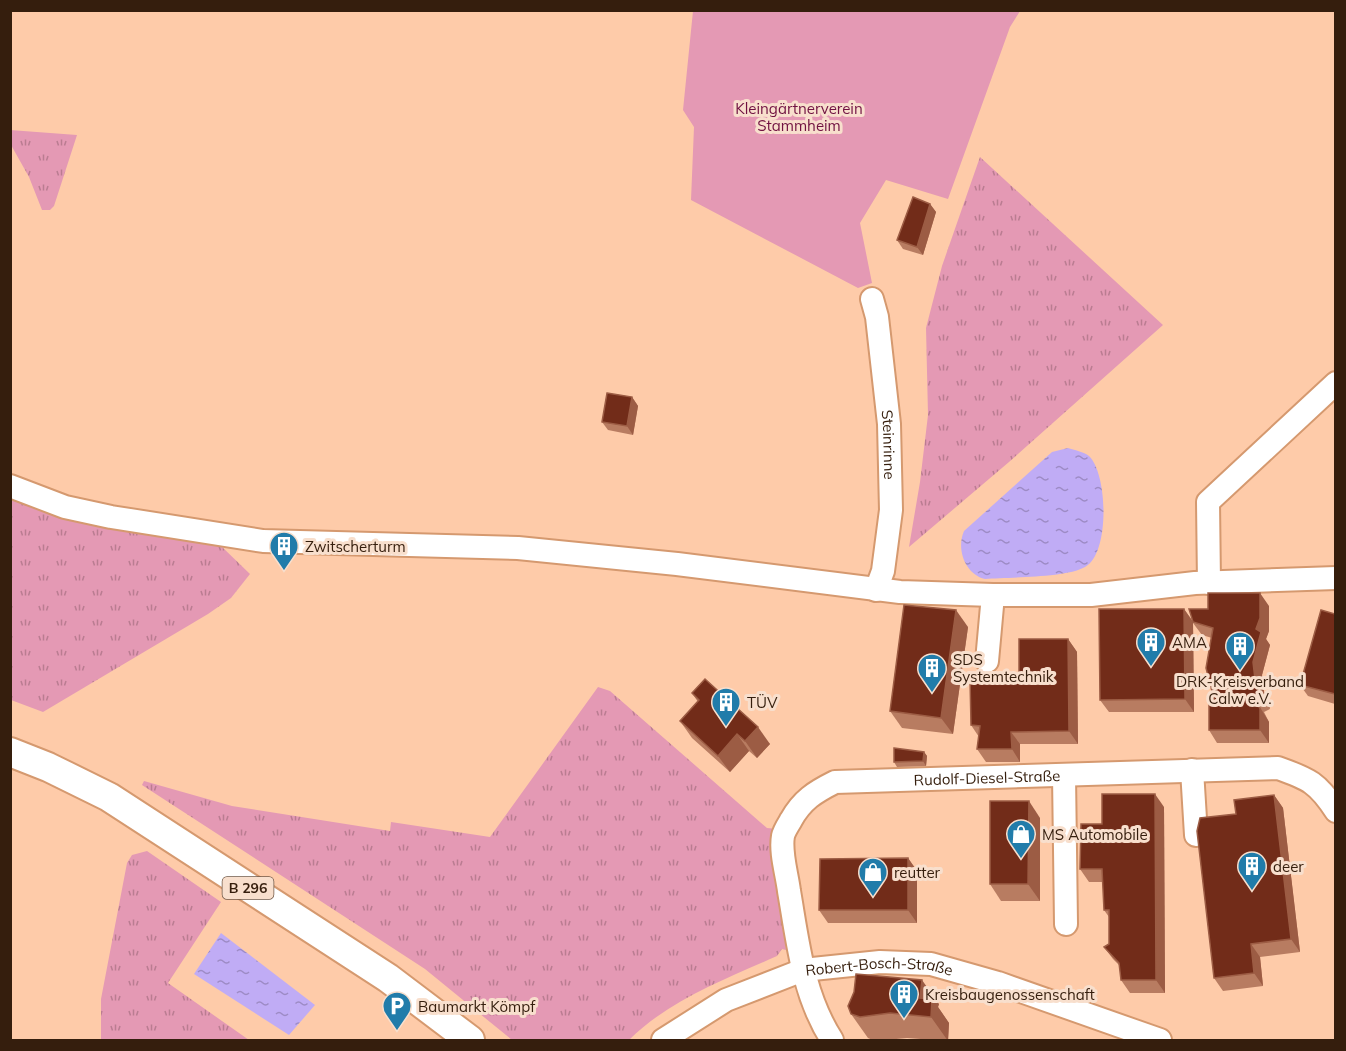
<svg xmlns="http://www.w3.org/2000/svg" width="1346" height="1051" viewBox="0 0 1346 1051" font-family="Mulish,sans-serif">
<defs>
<pattern id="grass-tufts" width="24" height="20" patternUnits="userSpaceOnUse" patternTransform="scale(1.5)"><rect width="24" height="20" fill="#e499b4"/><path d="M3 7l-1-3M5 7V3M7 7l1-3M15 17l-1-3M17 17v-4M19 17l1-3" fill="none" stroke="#ba7c91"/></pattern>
<pattern id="water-ripples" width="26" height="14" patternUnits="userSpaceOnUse" patternTransform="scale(1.5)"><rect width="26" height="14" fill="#c0acf5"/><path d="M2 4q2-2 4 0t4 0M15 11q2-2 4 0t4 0" fill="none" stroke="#9d8bc5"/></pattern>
</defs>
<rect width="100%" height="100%" fill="#fecba9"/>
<g fill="url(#grass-tufts)">
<polygon points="10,130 77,135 54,206 50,210 42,210 29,177 11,145"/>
<polygon points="980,157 1163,325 1009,462 909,547 920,482 928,415 926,328 942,266"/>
<polygon points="10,495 219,544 250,574 231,598 208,614 43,712 11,700"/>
<path d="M598 687 610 691 767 828 778 829 786 950 782 949 777 956C726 979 669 1000 629 1040H512L425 969 142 785 144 781 232 806 390 831 391 822 490 837Z"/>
<polygon points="147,851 221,902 168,983 249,1040 101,1040 101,999 127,863 132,855"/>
</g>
<polygon fill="#e499b4" points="693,11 694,10 1020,11 1010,27 948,199 886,180 860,223 872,283 858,288 691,200 694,127 683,110"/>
<g fill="url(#water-ripples)">
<path d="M1068 448C1074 450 1084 452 1089 456 1108 474 1110 554 1085 567 1066 578 1010 577 985 579 965 574 956 549 964 531L1052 452Z"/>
<polygon points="221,933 315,1005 289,1035 194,974"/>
</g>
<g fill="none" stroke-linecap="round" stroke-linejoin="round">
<g stroke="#d5996f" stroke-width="26">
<g id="minor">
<path id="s1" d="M872 299 877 317 889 424 891 510 883 571 876 590"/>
<polyline points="10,486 65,507 111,517 263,541 518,548 677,564 900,592 993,595 1091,595 1195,583 1336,578"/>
<polyline points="1209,583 1208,502 1336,383"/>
<polyline points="987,661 993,595"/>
<polyline points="1192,770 1196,835"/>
<polyline points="1064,775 1066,924"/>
<path id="s2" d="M663 1040 726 1000 803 970 880 962 931 964 998 983 1160 1040"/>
<path id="s3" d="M832 1040C803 995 798 943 789 891 787 874 780 853 783 836 784 831 788 825 791 820 802 800 815 792 835 782L1278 768C1309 779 1318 783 1336 811"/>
</g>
</g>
<g stroke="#d5996f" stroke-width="32">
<polyline id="major" points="10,752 48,767 109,797 388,978 470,1040"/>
</g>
<use href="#minor" stroke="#fff" stroke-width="22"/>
<use href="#major" stroke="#fff" stroke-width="28"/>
</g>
<g fill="#b87c61">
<polygon points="930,204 936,212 923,255 903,249 897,240"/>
<polygon points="632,397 638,406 633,435 608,430 602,422"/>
<polygon points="1269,606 1269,631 1266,639 1270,645 1262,675 1264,692 1270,709 1264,712 1269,722 1269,743 1217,743 1209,730 1214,699 1212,638 1202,635 1193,623 1194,712 1109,712 1100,700 1184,609 1192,620 1208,609"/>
<polygon points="1335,614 1335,704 1308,696 1300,685"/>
<polygon points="968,627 953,734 902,728 890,711"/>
<polygon points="1068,639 1077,652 1078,744 1020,744 1020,762 986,762 977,749 979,737 971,725 1019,678"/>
<polygon points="692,693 770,744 757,758 749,751 730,772 692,738 680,721 698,702"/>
<polygon points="924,752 927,756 926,766 897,767 894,762"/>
<polygon points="1274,795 1283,808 1300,952 1260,957 1263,986 1223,991 1214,978 1236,814"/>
<polygon points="1164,807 1165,993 1130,993 1121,980 1120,966 1113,959 1104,947 1109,944 1109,917 1104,910 1103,882 1089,882 1080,869 1102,824"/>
<polygon points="1040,818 1040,901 1001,901 990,884"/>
<polygon points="908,858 917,871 917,923 828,923 819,910"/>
<polygon points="939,1004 938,1007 949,1023 948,1041 907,1038 875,1041 868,1038 851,1014"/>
</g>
<g fill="#9c5c44">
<polygon points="930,204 936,212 923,255 917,247"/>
<polygon points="632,397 638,406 633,435 627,426"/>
<polygon points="1260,593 1269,606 1269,631 1266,639 1270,645 1262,675 1264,692 1270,709 1262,696 1255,679 1253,662"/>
<polygon points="1184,609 1193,622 1194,712 1185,699"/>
<polygon points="956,610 968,627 953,734 941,718"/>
<polygon points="1068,639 1077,652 1078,744 1069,731"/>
<polygon points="1255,699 1269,722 1269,743 1260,730"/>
<polygon points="758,727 770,744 757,758 745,741"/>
<polygon points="1011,732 1020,744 1020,762 1012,749"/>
<polygon points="737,734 749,751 730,772 718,756"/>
<polygon points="924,752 927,756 926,766 923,761"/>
<polygon points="1155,794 1164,807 1165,993 1156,980"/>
<polygon points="1274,795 1283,808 1300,952 1291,939"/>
<polygon points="1029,801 1040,818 1040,901 1028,884"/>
<polygon points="908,858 917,871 917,923 908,910"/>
<polygon points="1251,944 1260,957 1263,986 1254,973"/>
<polygon points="922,980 939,1004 938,1007 949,1023 948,1041 931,1017 920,998"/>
</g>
<g fill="#722c19" stroke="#9c5c44" stroke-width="1.5">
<polygon points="913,197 930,204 917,247 897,240"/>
<polygon points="607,393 632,397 627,426 602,422"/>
<polygon points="1208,593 1260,593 1260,618 1256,629 1261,632 1253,662 1255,679 1262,696 1255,699 1260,709 1260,730 1209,730 1209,701 1214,699 1206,668 1213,628 1193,622 1189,609 1208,609"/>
<polygon points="904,605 956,610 941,718 890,711"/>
<polygon points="1099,609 1184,609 1185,699 1100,700"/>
<polygon points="1321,610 1335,614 1335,694 1300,685"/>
<polygon points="1019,639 1068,639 1069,731 1011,732 1012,749 977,749 980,726 971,725 970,678 1019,678"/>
<polygon points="705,679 758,727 745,741 737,734 718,756 680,721 699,700 692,693"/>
<polygon points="894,748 924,752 923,761 894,762"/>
<polygon points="1102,794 1155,794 1156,980 1121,980 1119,963 1104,947 1109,944 1109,910 1104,910 1102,869 1080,869 1081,824 1102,824"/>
<polygon points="1274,795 1291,939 1251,944 1254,973 1214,978 1197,831 1200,818 1236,814 1234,800"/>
<polygon points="990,801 1029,801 1028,884 990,884"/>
<polygon points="908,858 908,910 819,910 820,859"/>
<polygon points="856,974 922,980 920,998 932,999 931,1017 890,1013 860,1017 851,1014 848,1006 854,992"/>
</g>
<defs>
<g id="building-pin" transform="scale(1.5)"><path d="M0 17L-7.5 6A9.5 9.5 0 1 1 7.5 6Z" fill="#217caa" stroke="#f8dfcd"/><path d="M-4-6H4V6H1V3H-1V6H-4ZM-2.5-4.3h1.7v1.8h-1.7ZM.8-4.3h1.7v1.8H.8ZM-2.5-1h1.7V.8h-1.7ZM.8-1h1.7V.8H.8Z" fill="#fff"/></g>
<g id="shop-pin" transform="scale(1.5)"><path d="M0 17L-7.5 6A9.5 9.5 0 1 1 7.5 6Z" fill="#217caa" stroke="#f8dfcd"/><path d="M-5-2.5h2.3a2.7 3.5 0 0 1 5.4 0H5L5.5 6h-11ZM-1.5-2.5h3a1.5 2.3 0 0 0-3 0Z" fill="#fff"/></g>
<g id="parking-pin" transform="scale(1.5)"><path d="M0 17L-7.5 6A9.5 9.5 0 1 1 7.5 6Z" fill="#217caa" stroke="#f8dfcd"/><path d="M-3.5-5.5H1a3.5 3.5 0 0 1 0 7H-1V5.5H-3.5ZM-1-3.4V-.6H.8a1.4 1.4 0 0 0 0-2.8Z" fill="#fff"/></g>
</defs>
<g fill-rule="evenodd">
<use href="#building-pin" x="284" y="546"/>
<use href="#building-pin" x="1151" y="642"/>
<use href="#building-pin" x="1240" y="646"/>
<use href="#building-pin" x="932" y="668"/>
<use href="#building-pin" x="726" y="702"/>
<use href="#shop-pin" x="1021" y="834"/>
<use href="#building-pin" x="1252" y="866"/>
<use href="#shop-pin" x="873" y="872"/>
<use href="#building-pin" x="904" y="994"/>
<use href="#parking-pin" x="397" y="1006"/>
</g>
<g text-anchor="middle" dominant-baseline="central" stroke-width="6" stroke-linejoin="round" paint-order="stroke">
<rect fill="#f8dfcd" stroke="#705847" stroke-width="1.5" x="222.5" y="877" width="51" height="22" rx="4.5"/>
<g font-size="14" font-weight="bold" fill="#351e0d">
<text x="248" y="888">B 296</text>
</g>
<g font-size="15" fill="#701141" stroke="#f8dfcd">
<text x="799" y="108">Kleingärtnerverein<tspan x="799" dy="17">Stammheim</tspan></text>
</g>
<g font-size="15" fill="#351e0d" stroke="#f8dfcd">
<text stroke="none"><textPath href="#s1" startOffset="147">Steinrinne</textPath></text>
<text stroke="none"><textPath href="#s3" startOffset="441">Rudolf-Diesel-Straße</textPath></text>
<text stroke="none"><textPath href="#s2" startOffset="234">Robert-Bosch-Straße</textPath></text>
</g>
<g font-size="15" fill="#351e0d" stroke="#f8dfcd" text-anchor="start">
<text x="305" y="546">Zwitscherturm</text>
<text x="1172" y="642">AMA</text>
<text x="953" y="659">SDS<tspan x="953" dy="17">Systemtechnik</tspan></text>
<text x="1240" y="681" text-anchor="middle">DRK-Kreisverband<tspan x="1240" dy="17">Calw e.V.</tspan></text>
<text x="747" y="702">TÜV</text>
<text x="1042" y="834">MS Automobile</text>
<text x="1273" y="866">deer</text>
<text x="894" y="872">reutter</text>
<text x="925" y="994">Kreisbaugenossenschaft</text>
<text x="418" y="1006">Baumarkt Kömpf</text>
</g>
</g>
<rect width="1346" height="1051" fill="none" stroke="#351e0d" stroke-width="24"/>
</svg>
